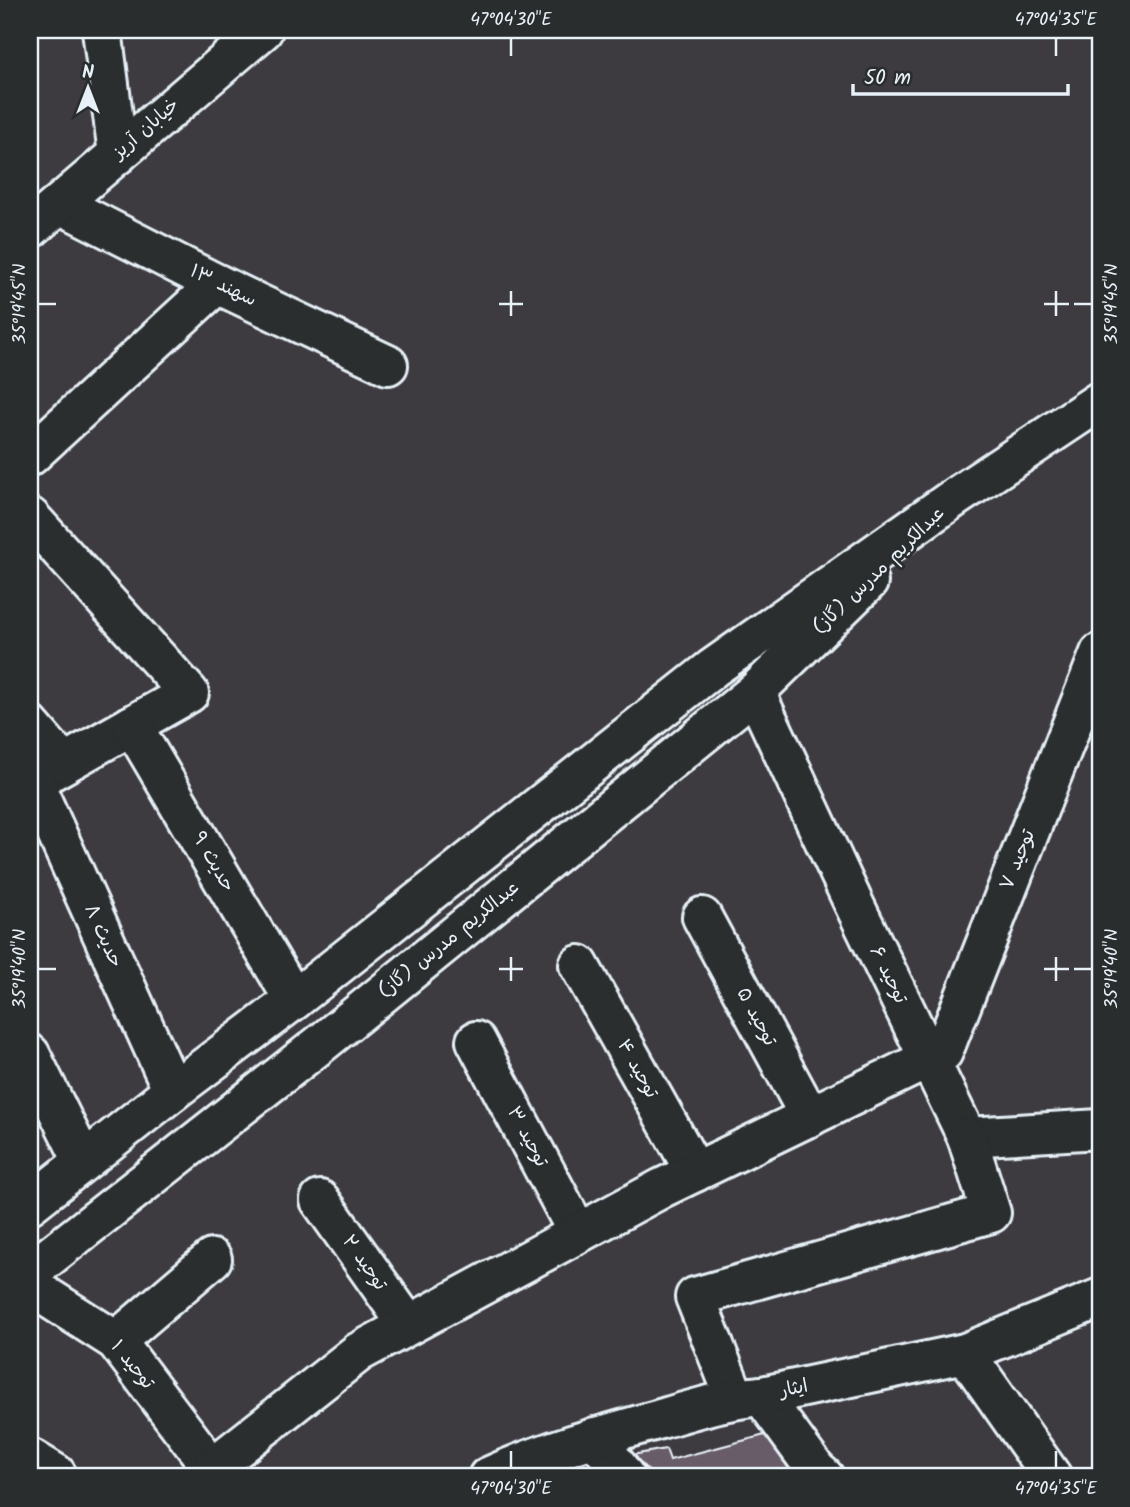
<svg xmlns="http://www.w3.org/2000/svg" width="1130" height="1507" viewBox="0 0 1130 1507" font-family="Kalam,'Playpen Sans Arabic',sans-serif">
<rect width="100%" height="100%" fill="#3d3b40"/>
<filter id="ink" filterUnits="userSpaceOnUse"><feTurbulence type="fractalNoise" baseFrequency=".0143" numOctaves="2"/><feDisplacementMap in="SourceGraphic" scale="14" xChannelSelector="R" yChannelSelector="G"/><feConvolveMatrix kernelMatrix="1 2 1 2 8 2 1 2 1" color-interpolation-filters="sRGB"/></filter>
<g filter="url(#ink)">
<polygon fill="#685c69" stroke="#e8f1f8" stroke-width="2" points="765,1435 795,1477 655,1477 632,1455 666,1449 670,1460"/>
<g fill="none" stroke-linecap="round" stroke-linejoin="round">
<g stroke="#e8f1f8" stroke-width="44">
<g id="minor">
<polyline points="102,30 118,154"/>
<polyline points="60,204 217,284 388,365"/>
<polyline points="30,229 263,30"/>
<polyline points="30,456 217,284"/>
<polyline points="30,517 189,693 30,783"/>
<polyline points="755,692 852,900 967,1137 1100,1129"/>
<polyline points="30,725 63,763"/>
<polyline points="132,725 294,1000"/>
<polyline points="33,781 173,1091"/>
<polyline points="702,917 810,1117"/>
<polyline points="579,965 695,1172"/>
<polyline points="476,1041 578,1233"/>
<polyline points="30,1054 83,1161"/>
<polyline points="320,1200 408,1325"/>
<polyline points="30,1204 173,1091 294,1000 713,668 954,498 1100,401"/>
<polyline points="30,1272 323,1042 755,692 868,582"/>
<polyline points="30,1286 116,1341 212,1468"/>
<polyline points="116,1341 212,1259"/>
<polyline points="965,1353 1052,1477"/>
<polyline points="762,1396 816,1470 824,1477"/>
<polyline points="735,1398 695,1297 991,1213 967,1137"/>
<polyline points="595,1437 625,1477"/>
<polyline points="30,1458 56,1474"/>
<polyline points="205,1477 212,1468 359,1352 662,1188 943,1052 1100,653"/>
<path d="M488 1477C542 1452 599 1436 657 1420 691 1410 725 1399 762 1396L965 1353 1100 1298"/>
</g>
</g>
<use href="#minor" stroke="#2a2d2e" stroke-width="38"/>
</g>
</g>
<path fill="none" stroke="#e8f1f8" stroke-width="2.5" d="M511 38V56M1056 38V56M511 291V316M1056 291V316M38 304H56M499 304H523M1044 304H1069M1074 304H1092M511 957V981M1056 957V981M38 969H56M499 969H523M1044 969H1069M1074 969H1092M511 1451V1468M1056 1451V1468"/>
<g text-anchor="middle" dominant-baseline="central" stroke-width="6" stroke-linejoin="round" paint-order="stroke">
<g font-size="19" fill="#e8f1f8" stroke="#2a2d2e">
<text transform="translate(146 129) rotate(-41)">خیابان آریز</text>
<text transform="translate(223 286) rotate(26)">سهند ۱۳</text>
<text transform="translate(879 571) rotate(-44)">عبدالکریم مدرس (گاز)</text>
<text transform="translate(1018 860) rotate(-68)">توحید ۷</text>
<text transform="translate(213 862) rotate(60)">حدیث ۹</text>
<text transform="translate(103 936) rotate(66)">حدیث ۸</text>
<text transform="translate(449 940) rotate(-39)">عبدالکریم مدرس (گاز)</text>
<text transform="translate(888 975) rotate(64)">توحید ۶</text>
<text transform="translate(756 1017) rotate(62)">توحید ۵</text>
<text transform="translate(637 1069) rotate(61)">توحید ۴</text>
<text transform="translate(527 1137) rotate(62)">توحید ۳</text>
<text transform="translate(364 1263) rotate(55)">توحید ۲</text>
<text transform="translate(132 1365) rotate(51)">توحید ۱</text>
<text transform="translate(794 1389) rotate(-12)">ایثار</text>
</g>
</g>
<rect width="1130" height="1507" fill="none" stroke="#2a2d2e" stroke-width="77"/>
<g transform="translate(88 88)" stroke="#2a2d2e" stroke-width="5" paint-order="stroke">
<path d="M0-5L12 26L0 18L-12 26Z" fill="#e8f1f8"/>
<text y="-10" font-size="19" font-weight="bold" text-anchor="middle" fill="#e8f1f8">N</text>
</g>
<path d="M853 84v10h215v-10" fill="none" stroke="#e8f1f8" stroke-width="3.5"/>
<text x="864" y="84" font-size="21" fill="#e8f1f8" stroke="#2a2d2e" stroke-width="5" paint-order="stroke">50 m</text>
<rect x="38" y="38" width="1054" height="1430" fill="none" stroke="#e8f1f8" stroke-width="2.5"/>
<g font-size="18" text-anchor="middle" fill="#e8f1f8">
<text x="511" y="25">47°04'30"E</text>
<text x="1056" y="25">47°04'35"E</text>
<text transform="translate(19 304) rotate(-90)" y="6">35°19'45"N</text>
<text transform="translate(1111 304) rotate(-90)" y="6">35°19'45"N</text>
<text transform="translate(19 969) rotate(-90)" y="6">35°19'40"N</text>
<text transform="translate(1111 969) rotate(-90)" y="6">35°19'40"N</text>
<text x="511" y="1494">47°04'30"E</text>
<text x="1056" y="1494">47°04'35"E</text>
</g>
</svg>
